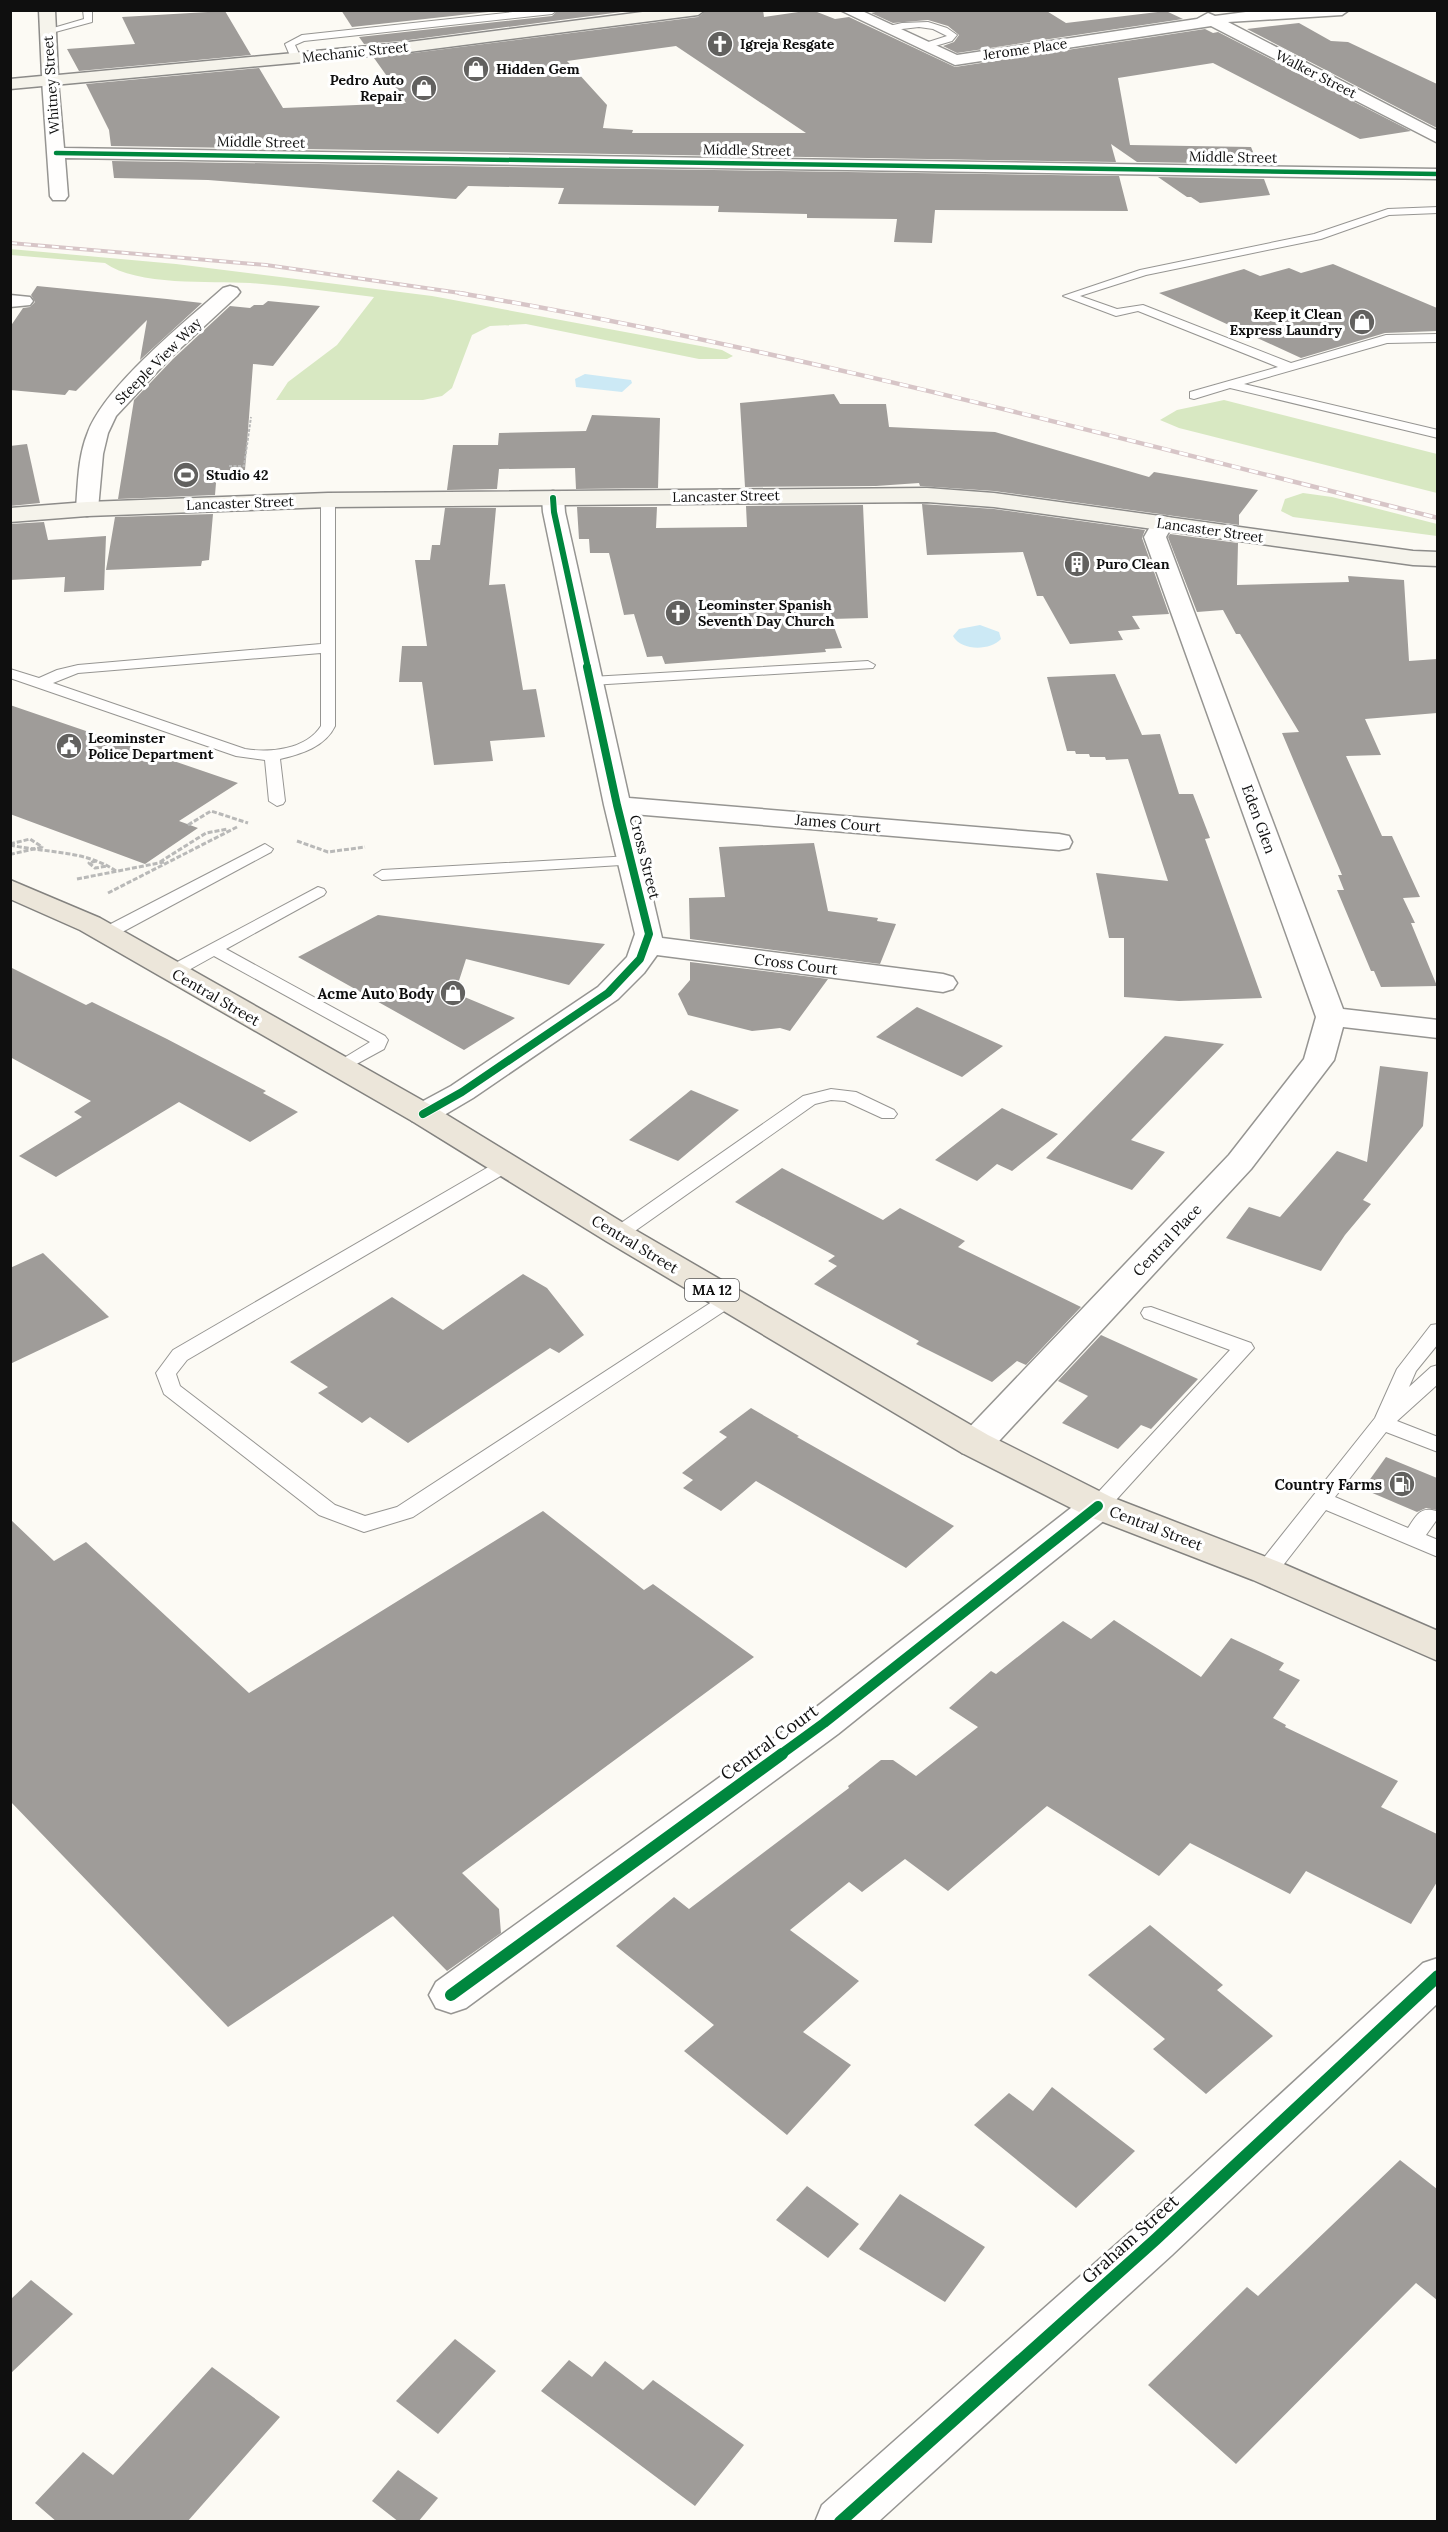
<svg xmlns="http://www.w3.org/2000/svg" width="1448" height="2532" viewBox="0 0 1448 2532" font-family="Lora,serif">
<rect width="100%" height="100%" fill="#fcfaf4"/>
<g fill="#d8e8c2">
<path d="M10 249 176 264 432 296 722 350 733 356 727 359H699L526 324 490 326 472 335 452 388 442 396 423 400H276L288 382 337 345 374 297C333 292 291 286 250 283 210 281 137 286 105 263L11 255Z"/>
<polygon points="1224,400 1437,454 1437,493 1179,428 1160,420 1177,410"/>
<polygon points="1303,493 1332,497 1437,524 1437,536 1293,517 1281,511 1285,499"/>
</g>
<g fill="#cce9f5">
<polygon points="585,374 631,380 632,383 622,392 576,387 575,379"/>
<path d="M980 625 999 632 1001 639C990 651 961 651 953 636L959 629Z"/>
</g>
<g fill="#9f9c99" fill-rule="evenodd">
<polygon points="341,10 507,10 352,27"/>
<polygon points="558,10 636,10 401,41 364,44 359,37 552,16"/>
<path d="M707 10H763L764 17 812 10 835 19 849 17 955 67 1205 29 1213 33 1218 32 1411 131 1360 139 1213 63 1118 78 1130 145 1251 147 1258 164 1137 162 1111 144 1116 162 111 146 109 130 86 84 259 68 283 108 406 103 374 58 698 17ZM676 46 806 133H632L633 130 603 128 607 105 567 61Z"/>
<polygon points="885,10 1045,10 1066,23 1166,11 1183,19 957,53 943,46 954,42 959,35 948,26 928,20 893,23 871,13"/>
<polygon points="225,11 251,55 79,71 67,49 135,44 122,17"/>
<polygon points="1299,23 1331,41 1348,42 1437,84 1437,128 1247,29"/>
<polygon points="112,161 1119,176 1128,211 935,210 932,243 894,242 897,219 807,218 807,214 718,212 719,206 558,204 564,188 468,186 456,199 208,180 114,178"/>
<polygon points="1158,177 1264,179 1270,195 1200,203 1191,197 1187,197"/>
<polygon points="1333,264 1437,308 1437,331 1385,333 1301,358 1159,293 1244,269 1260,276 1289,268 1301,273"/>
<polygon points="37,286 167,299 202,303 140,360 147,320 76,391 69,390 65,395 10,390 10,327 23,308 30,307 35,302 31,295"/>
<polygon points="268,301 320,306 273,366 253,364 245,470 217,471 215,495 118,499 134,400 173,359 230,306 250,308 254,305 263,305"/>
<polygon points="834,394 840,404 886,404 889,427 995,432 1149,477 1154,472 1258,490 1239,515 1239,525 994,491 920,486 919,483 876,486 745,487 740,403"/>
<polygon points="592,415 660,418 658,488 576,489 575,468 499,469 497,489 447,490 453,445 498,445 499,433 586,431"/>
<polygon points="27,444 40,503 10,506 10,446"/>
<polygon points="922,504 994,509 1145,530 1142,538 1169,614 1132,616 1140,629 1118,631 1123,640 1070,644 1043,596 1037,596 1023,552 927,555"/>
<polygon points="863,505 868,618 831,619 842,648 825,649 826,652 665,664 662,656 647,657 634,614 624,615 609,553 590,553 589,539 579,539 577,507 657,507 656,528 747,527 746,506"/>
<polygon points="445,508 496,508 489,585 505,584 523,690 536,689 545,737 490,741 493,761 434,765 422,682 399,682 402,646 427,646 415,560 430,560 432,545 440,545"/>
<polygon points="213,514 209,560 202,561 201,566 106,570 115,517"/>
<polygon points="44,522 48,540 106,536 104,590 64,592 65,577 10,580 10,524"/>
<polygon points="1170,534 1238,543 1237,585 1349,582 1348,576 1404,580 1409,661 1437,659 1437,713 1365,719 1381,755 1346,756 1382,836 1392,836 1420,897 1403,898 1415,923 1411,923 1437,986 1381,987 1374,971 1371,971 1337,890 1344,890 1338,875 1342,875 1282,733 1299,732 1240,634 1236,634 1223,610 1197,612 1168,537"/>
<polygon points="1115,674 1142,735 1160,734 1179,794 1193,794 1210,838 1205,839 1262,998 1179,1001 1124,997 1124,938 1109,938 1096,873 1168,881 1128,759 1106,760 1105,757 1090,757 1089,754 1076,754 1075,751 1067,751 1047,677"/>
<polygon points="10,705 238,783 179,821 198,828 145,864 10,814"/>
<polygon points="814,843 828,911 878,918 877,921 896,924 880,964 690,939 689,898 725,897 719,847"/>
<polygon points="378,915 476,928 605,944 569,985 466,959 455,993 515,1018 464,1050 298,957"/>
<polygon points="690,962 828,979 790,1031 780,1028 752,1031 688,1015 678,994 690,980"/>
<polygon points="10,967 86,1005 92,1002 167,1039 266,1091 263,1093 298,1112 250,1142 179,1102 56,1177 19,1156 82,1117 74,1112 91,1101 10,1057"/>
<polygon points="917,1007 1003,1046 962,1077 876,1037"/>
<polygon points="1165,1036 1224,1044 1131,1140 1165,1152 1132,1190 1046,1158"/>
<polygon points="1380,1066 1428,1072 1423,1126 1363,1200 1371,1204 1345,1235 1321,1271 1226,1238 1249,1207 1280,1217 1337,1151 1367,1162"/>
<polygon points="691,1090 739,1110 678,1161 629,1140"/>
<polygon points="1002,1108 1058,1134 1012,1171 997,1164 977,1181 935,1160"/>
<polygon points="782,1168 883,1220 900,1208 965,1241 958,1247 1081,1307 1026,1365 1017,1361 992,1382 916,1344 919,1341 814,1284 837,1266 828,1261 835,1256 735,1202"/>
<polygon points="43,1253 109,1317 10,1364 10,1268"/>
<polygon points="523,1274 547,1288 584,1335 559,1353 550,1348 408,1443 370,1417 362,1423 318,1393 328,1387 290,1362 392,1297 443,1330"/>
<polygon points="1101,1335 1198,1379 1151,1429 1141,1425 1118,1449 1062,1423 1088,1396 1058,1381"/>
<polygon points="751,1408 799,1436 797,1437 954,1526 906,1568 756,1481 721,1511 683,1488 693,1480 682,1473 727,1437 719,1432"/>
<polygon points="1386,1457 1437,1478 1437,1510 1426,1508 1417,1512 1363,1489"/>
<polygon points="543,1511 644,1590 653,1584 754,1657 462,1873 499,1909 501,1933 447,1971 393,1916 228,2027 10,1801 10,1519 54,1561 86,1542 249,1693"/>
<polygon points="1114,1620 1201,1677 1231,1638 1284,1663 1279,1670 1300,1680 1273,1718 1286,1725 1285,1727 1398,1781 1381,1807 1437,1834 1437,1882 1411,1924 1306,1871 1290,1894 1190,1843 1159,1876 1047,1806 948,1891 905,1859 862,1892 849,1882 790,1930 859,1981 803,2032 851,2065 787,2135 684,2051 714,2025 616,1946 674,1897 689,1909 849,1788 848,1786 881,1760 893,1760 916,1776 978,1727 949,1708 991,1671 996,1674 1063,1621 1091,1639"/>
<polygon points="1150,1925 1223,1985 1217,1990 1273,2036 1206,2094 1153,2049 1165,2039 1088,1975"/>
<polygon points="1052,2087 1135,2151 1076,2208 974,2125 1009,2093 1033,2111"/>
<polygon points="1400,2160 1437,2189 1437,2300 1416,2283 1236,2464 1148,2385 1247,2287 1258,2296"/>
<polygon points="807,2186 859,2224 828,2258 776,2220"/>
<polygon points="900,2194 985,2247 945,2302 859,2249"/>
<polygon points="31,2280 73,2314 10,2374 10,2300"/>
<polygon points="455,2339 496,2371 438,2434 396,2401"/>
<polygon points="569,2360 592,2377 605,2361 643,2390 653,2380 744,2445 695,2506 541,2391"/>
<polygon points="212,2367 280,2417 187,2522 57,2522 35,2503 83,2452 113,2475"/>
<polygon points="398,2470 438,2498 418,2522 399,2522 372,2501"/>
</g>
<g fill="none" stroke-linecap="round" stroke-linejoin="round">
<g stroke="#969592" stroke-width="2">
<g id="lane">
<polygon points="83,10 92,10 92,22 48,34 43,31 84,19"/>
<polygon points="532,10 556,11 552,14 304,41 295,45 301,58 296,61 291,58 285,44 302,35"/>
<polygon points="928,22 947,28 957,35 952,41 925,49 920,46 922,44 947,36 933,29 919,27 885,31 880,28 902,23"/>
<polygon points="1438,207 1438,213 1389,215 1321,239 1146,275 1080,296 1117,309 1143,305 1291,363 1386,335 1438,334 1438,342 1387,343 1244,384 1438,430 1438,438 1230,388 1194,399 1190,398 1190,392 1278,367 1138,311 1116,316 1063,296 1140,270 1314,234 1388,209"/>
<path d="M328 496 335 500V726C325 747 301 754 280 759L285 801 283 804 277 806 269 801 265 760 236 756 10 678V669L39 678 57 670 78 665 321 644V500ZM321 653V726C306 750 269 753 245 749L53 683 78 673Z"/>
<polygon points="868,661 875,665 873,668 591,685 584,681 591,677"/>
<polygon points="265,844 273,849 271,852 113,937 101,937 99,933 101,929"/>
<polygon points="631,856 637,858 639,861 637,864 382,880 374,875 382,870"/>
<polygon points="318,887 324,889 326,892 324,895 226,949 385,1036 388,1040 384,1049 340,1073 334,1072 331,1068 334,1064 370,1042 214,956 178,976 166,976 163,972 166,968"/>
<polygon points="831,1089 856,1092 894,1110 897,1114 894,1118 882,1118 845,1101 831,1100 815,1104 625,1238 611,1238 608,1234 611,1230 803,1096"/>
<polygon points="504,1160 511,1162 513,1166 511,1170 187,1360 176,1374 180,1386 335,1505 365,1516 397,1507 721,1296 728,1294 735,1296 738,1300 735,1304 413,1517 364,1532 319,1515 164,1394 156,1373 173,1350 497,1162"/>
<polygon points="1151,1307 1251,1343 1254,1348 1106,1511 1098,1513 1090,1511 1087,1506 1090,1501 1230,1350 1144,1318 1141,1313 1144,1308"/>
<path d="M1438 1324V1344L1416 1371 1409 1387 1431 1367 1438 1365V1384L1397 1421 1438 1437V1452L1386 1432 1335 1497 1408 1528C1416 1516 1420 1506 1436 1511L1438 1518 1426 1535 1438 1540V1557L1326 1510 1274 1577 1266 1579 1258 1577 1255 1571 1258 1565 1375 1418 1397 1369 1431 1325Z"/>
</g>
</g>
<g stroke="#969592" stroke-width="3">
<g id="street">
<polygon points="840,10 860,10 957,55 1197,19 1208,13 1215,16 1261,10 1349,10 1342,15 1228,22 1438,131 1438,143 1211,26 955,65"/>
<polygon points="50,75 58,80 64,148 1438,169 1438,179 65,158 68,196 65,200 53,200 50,196 42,80"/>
<path d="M230 286 237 288 240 292 237 296 171 357 116 416 108 433 103 454 98 509 95 514 87 516 79 514 76 509C78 483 78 456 88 432 106 385 185 322 223 288Z"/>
<polygon points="10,295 30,297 33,301 30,305 10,307"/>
<polygon points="553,491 561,493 564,498 565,512 629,798 1059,834 1069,836 1072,842 1069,848 1059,850 633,814 662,938 943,974 953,977 957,983 953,989 943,992 657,955 644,973 618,999 473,1098 434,1121 423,1123 412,1121 408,1114 412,1107 451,1086 598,987 627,957 635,934 604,805 543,512 542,498 545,493"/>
<polygon points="1163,516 1171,518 1174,523 1166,537 1343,1009 1438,1020 1438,1038 1343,1027 1334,1060 1251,1169 988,1453 975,1456 962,1453 957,1444 962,1435 1229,1155 1304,1059 1316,1017 1144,537 1155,518"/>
<polygon points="1098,1493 1111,1497 1116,1506 1111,1515 838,1734 466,2008 451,2013 436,2008 429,1995 436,1982 810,1712 1085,1497"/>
<polygon points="1438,1958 1438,2003 1172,2255 878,2522 815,2522 822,2505 1138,2225 1423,1963"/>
</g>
</g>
<g stroke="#8c8b89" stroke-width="3">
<g id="secondary">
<polygon points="39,10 55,10 58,75 401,43 658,10 705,10 698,15 401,53 10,89 10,79 42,76"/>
<polygon points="927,488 994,493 1413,551 1438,552 1438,566 1413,565 994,507 927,502 328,507 87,516 10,522 10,508 87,502 328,493"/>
</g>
</g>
<g stroke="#83827f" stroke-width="3">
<polygon id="primary" points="10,880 100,918 434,1107 630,1227 988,1435 1111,1497 1279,1562 1438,1631 1438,1661 1253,1580 1085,1515 962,1453 606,1241 412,1121 80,930 10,899"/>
</g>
<polyline stroke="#b9b9b8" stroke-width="2" stroke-dasharray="3 1.5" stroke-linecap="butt" points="229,466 244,466 251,417"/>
<g stroke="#b9b9b8" stroke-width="3" stroke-dasharray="5 2" stroke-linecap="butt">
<polyline points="188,825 211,811 248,823"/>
<polyline points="297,841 328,852 365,847"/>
<polyline points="10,844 30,839 42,847 12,854"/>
<path d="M10 845C46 853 85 850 116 871"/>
<polyline points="96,861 89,863 95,868 108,866"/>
<polyline points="160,862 206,833 228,829"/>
<polyline points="77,879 164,862"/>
<polyline points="108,893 237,827"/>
</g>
<use href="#lane" fill="#fffefd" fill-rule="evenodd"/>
<use href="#street" fill="#fffefd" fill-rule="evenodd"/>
<use href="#secondary" fill="#f5f3eb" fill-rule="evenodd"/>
<use href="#primary" fill="#ece6da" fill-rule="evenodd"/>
<g stroke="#d7c5c7" stroke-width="4">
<polyline id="rail-far1" points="10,243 266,265 467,294"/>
</g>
<g stroke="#d7c5c7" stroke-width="4.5">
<path id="rail" d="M459 293C789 349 1113 437 1438 518"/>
</g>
<use href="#rail-far1" stroke="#fff" stroke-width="2" stroke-dasharray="7" stroke-linecap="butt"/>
<use href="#rail" stroke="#fff" stroke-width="3" stroke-dasharray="9" stroke-linecap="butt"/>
<g stroke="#fff" stroke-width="7">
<polyline id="cycleway-far4" points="56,153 1438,174"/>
</g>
<g stroke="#fff" stroke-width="8">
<polyline id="cycleway-far3" points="553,498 554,512 588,668"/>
</g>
<g stroke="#fff" stroke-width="10">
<polyline id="cycleway-far2" points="423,1114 462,1092 608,993 640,959 649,934 617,805 587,667"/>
</g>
<g stroke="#fff" stroke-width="14">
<polyline id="cycleway-far1" points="780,1755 824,1723 1098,1506"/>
</g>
<g stroke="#fff" stroke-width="16">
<g id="cycleway">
<polyline points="451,1995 782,1754"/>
<polyline points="840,2522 1155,2240 1438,1976"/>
</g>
</g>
<use href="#cycleway-far4" stroke="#00873e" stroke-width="4.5"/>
<use href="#cycleway-far3" stroke="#00873e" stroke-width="6"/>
<use href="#cycleway-far2" stroke="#00873e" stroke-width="8"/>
<use href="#cycleway-far1" stroke="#00873e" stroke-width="10"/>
<use href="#cycleway" stroke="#00873e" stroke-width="12"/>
</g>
<defs>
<g id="church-disc" transform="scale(1.35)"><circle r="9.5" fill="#62615f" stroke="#fff"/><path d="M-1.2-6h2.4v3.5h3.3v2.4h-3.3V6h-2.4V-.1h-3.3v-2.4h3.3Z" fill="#fff"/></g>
<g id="shop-disc" transform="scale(1.35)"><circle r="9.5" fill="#62615f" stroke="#fff"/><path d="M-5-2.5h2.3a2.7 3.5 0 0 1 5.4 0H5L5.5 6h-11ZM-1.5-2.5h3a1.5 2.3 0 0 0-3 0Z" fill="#fff"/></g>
<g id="stadium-disc" transform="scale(1.35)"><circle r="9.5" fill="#62615f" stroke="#fff"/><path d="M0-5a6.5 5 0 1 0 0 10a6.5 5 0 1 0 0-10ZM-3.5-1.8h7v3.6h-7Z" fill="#fff"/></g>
<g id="building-disc" transform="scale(1.35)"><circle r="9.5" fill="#62615f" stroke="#fff"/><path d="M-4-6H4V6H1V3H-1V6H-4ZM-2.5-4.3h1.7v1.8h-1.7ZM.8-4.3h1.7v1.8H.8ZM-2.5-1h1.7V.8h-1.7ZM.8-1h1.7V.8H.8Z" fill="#fff"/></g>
<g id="civic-disc" transform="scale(1.35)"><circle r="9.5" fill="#62615f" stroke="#fff"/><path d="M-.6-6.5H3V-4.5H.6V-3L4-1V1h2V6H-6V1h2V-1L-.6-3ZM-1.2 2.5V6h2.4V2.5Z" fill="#fff"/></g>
<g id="fuel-disc" transform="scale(1.35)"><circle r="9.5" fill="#62615f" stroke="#fff"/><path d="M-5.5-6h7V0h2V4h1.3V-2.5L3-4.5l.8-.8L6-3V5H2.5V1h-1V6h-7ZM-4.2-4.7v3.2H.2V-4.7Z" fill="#fff"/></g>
</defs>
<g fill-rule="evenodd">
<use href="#church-disc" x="720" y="44"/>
<use href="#shop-disc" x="476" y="69"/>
<use href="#shop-disc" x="424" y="88"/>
<use href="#shop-disc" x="1362" y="322"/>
<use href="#stadium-disc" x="186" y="475"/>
<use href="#building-disc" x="1077" y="564"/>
<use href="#church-disc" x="678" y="613"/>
<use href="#civic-disc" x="69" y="746"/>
<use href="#shop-disc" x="453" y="993"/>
<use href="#fuel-disc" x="1402" y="1484"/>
</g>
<g text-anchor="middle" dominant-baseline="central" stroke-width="6" stroke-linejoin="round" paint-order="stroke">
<g font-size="14" font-weight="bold" fill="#0f0f0f" stroke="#fff" text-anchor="start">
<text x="740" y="44">Igreja Resgate</text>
<text x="496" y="69">Hidden Gem</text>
<text x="404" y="80" text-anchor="end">Pedro Auto<tspan x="404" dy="16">Repair</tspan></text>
<text x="1342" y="314" text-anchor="end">Keep it Clean<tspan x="1342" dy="16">Express Laundry</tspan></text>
<text x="206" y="475">Studio 42</text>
<text x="1096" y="564">Puro Clean</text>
<text x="698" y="605">Leominster Spanish<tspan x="698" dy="16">Seventh Day Church</tspan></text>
<text x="88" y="738">Leominster<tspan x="88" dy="16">Police Department</tspan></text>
</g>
<g font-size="14" fill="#0f0f0f" stroke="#fff">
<text transform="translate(1025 49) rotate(-8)">Jerome Place</text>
<text transform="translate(355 52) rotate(-6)">Mechanic Street</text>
<text transform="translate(1316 74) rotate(27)">Walker Street</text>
<text transform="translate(51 85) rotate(-94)">Whitney Street</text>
<text transform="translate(261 142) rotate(1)">Middle Street</text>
<text transform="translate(747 150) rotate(1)">Middle Street</text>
<text transform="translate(1233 157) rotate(1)">Middle Street</text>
<text transform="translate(158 361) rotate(-45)">Steeple View Way</text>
<text transform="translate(726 496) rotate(-1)">Lancaster Street</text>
<text transform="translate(240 503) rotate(-2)">Lancaster Street</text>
<text transform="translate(1210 530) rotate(8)">Lancaster Street</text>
</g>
<rect fill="#fff" stroke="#575757" stroke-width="1.5" x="685" y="1279" width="54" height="22" rx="4.5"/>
<g font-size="14" font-weight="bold" fill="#0f0f0f">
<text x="712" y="1290">MA 12</text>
</g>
<g font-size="15" fill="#0f0f0f" stroke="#fff">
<text transform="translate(1259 819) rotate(70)">Eden Glen</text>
<text transform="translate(838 823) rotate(5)">James Court</text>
<text transform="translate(645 857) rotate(76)">Cross Street</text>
<text transform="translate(796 964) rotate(7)">Cross Court</text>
<text transform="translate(216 997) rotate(30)">Central Street</text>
<text transform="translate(1167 1240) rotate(-47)">Central Place</text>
<text transform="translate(635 1244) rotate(31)">Central Street</text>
<text transform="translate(1156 1528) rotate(21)">Central Street</text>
</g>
<g font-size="15" font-weight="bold" fill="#0f0f0f" stroke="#fff" text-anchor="end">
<text x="434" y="993">Acme Auto Body</text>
<text x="1382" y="1484">Country Farms</text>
</g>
<g font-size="18" fill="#0f0f0f" stroke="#fff">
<text transform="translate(769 1742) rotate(-36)">Central Court</text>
<text transform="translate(1130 2239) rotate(-42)">Graham Street</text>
</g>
</g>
<rect width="1448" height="2532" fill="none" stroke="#0f0f0f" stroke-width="24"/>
</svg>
